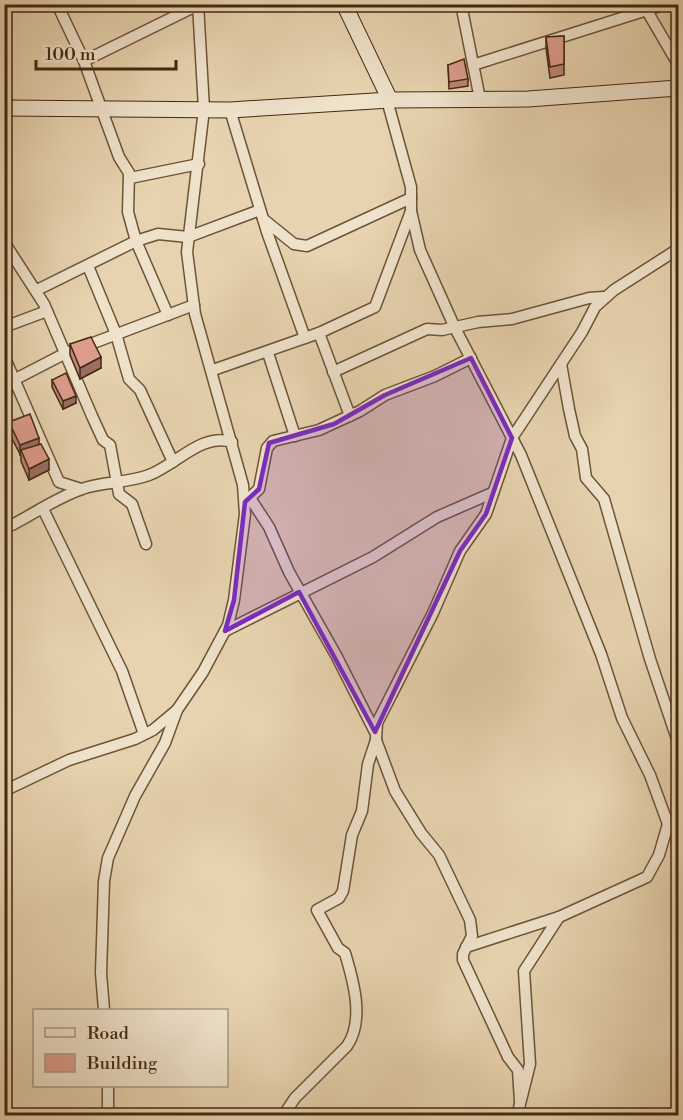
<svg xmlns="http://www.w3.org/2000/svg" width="683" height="1120" viewBox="0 0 683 1120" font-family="'Libre Bodoni',serif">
<rect width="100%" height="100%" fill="#e7d3af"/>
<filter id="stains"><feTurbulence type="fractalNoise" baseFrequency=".00333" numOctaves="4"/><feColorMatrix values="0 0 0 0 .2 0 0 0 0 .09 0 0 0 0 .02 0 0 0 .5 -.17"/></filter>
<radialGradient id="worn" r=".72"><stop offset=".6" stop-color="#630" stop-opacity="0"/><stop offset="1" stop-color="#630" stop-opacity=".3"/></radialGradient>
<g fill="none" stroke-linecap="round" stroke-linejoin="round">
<g stroke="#6c5438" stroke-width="13">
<g id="street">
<polyline points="57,4 84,61 119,157 129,173 128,212 136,241 168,315"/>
<polyline points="461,4 480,99"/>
<polyline points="643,4 678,64"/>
<polyline points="84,61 198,5"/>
<polyline points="473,65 666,4"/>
<polyline points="4,95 10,108"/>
<polyline points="387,100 411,187 411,211 420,250 455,328 521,455 601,654 622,718 650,775 668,824 659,855 647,877 559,917 466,947"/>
<polyline points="230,110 267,232 305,338"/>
<polyline points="130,178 199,164"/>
<polyline points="263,219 294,244 307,246 411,198"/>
<polyline points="4,242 44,304 92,416 103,440 110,445 119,494 132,504 146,544"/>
<polyline points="88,266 116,334 129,379 140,390 173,462"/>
<polyline points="37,290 136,241 158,234 188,237 260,210"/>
<polyline points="4,327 47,311"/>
<polyline points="319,333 350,416"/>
<polyline points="268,353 295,436"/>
<polyline points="4,356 59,482 81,489"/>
<polyline points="561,364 569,409 575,436 582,449 586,478 604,499 650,659 678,742"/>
<polyline points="213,370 319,333 375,307 411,211"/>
<polyline points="333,372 427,329 442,330 478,322 512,319 589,298 603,297"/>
<polyline points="4,385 64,354 194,305"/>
<polyline points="250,498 269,527 289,572 337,657 375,732"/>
<polyline points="245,502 259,489 267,448 273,441 319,430 360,411 385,395 435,376 471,358"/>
<polyline points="43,509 122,671 144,734"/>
<path d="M4 525H12C35 513 58 497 82 489 101 482 128 483 149 475 176 465 202 432 232 442"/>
<polyline points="225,631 373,557 437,517 492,493"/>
<polyline points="376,740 395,791 421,833 439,855 470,920 472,936 463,954 463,960 508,1057 518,1070 520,1101"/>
<polyline points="4,791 69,760 135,739 153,730 177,710"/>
<polyline points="668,824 678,835"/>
<polyline points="104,1010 101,973 104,881 108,858 135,796 165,743 177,710 203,672 228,625 234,600 245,514 243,485 195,314 187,252 204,109 198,4"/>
<polyline points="108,1116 108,1086"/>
<path d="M283 1116 295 1098 347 1046C365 1020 353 980 345 953L338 948 317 910 339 898 343 891 352 835 362 811 368 764 376 740 377 723 433 613 460 551 486 514 512 438 582 332 595 307 614 290 678 249"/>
<polyline points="517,1116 530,1064 524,971 559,917"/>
</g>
</g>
<g stroke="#432910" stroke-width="17">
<g id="secondary">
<polyline points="344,4 390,100"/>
<polyline points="4,108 230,110 390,100 528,99 678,88"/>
</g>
</g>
<use href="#street" stroke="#efe2cb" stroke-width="10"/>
<use href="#secondary" stroke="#efe2cb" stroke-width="15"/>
</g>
<g fill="#bf8679" stroke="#432910" stroke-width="1.5">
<polygon points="564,36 564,75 550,78 546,48 546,37"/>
<polygon points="448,65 468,79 468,86 449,89"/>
<polygon points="70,344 101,368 80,379 70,355"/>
<polygon points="52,380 76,403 63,409 52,387"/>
<polygon points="9,422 39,445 49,470 29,480 21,461 21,456 9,433"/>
</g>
<g fill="#9b6d63" stroke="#432910" stroke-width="1.5">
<polygon points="101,357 101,368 80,379 80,368"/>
<polygon points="76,396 76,403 63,409 63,401"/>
<polygon points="39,438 39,449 21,450 20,456 20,445"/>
<polygon points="49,459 49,470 29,480 29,469"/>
</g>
<g fill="#de9c8d" stroke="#432910" stroke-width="1.5">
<polygon points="564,36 564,64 550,67 546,37"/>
<polygon points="464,59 468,79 449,82 448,65"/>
<polygon points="91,337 101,357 80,368 70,344"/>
<polygon points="66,373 76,396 63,401 52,380"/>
<polygon points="30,414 39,438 20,445 9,422"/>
<polygon points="41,444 49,459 29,469 21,450"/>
</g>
<path fill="#7b2cbf" fill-opacity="0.2" stroke="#7b2cbf" stroke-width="4.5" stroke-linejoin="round" d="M471 358 512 438 486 514 460 551 375 732 299 592 225 631 234 600 245 502 259 489 269 443 334 424 385 395Z"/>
<rect width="683" height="1120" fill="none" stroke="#e7d3af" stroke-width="24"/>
<rect x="6" y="6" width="671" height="1108" fill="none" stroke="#432910" stroke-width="3"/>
<rect x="12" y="12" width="659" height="1096" fill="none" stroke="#432910" stroke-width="1.5"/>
<rect x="33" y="1009" width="195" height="78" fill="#efe2cb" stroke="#aa9880" stroke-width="1.5"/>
<rect x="45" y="1028" width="30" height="9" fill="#efe2cb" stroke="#aa9880" stroke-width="1.5"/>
<text x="87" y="1039" font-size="18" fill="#432910">Road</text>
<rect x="45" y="1054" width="30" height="18" fill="#de9c8d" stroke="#aa9880" stroke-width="1.5"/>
<text x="87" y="1069" font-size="18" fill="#432910">Building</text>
<path d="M36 60v9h140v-9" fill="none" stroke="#432910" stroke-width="3"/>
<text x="45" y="60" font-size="18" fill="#432910" stroke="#efe2cb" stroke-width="4.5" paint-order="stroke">100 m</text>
<rect width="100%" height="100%" filter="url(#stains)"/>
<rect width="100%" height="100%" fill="url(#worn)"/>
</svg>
